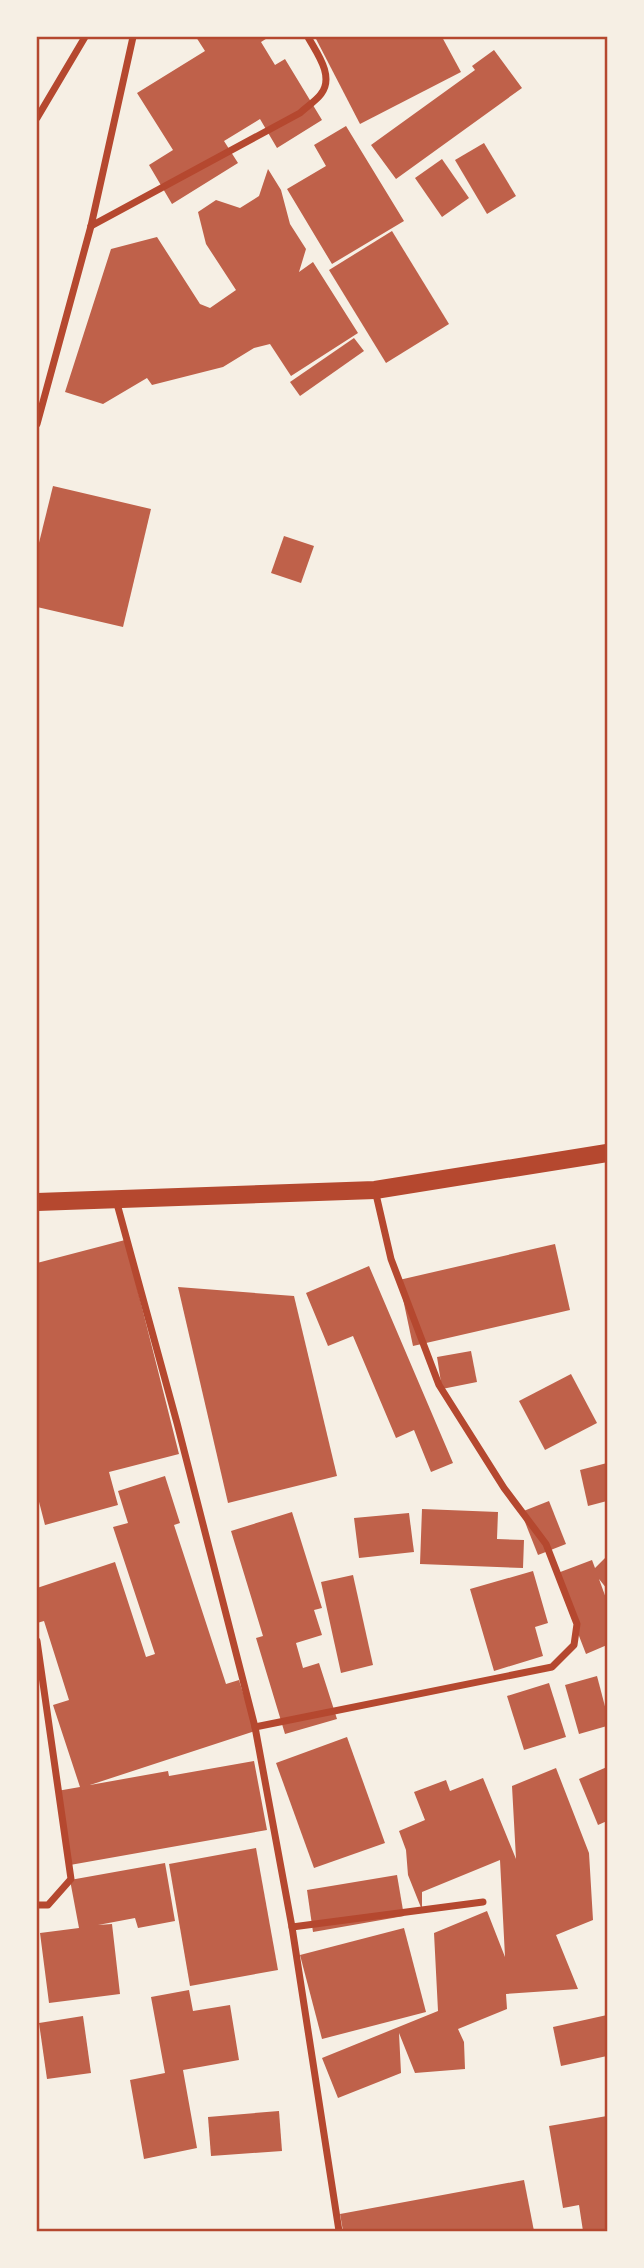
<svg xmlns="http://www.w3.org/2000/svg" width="644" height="2268" viewBox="0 0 644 2268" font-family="Georgia,serif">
<rect width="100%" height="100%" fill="#f6efe4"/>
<g fill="#bf614a">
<polygon points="196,37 269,37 261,42 275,65 285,59 322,120 277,148 260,119 224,141 238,163 172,204 149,165 173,150 137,93 205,51"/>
<polygon points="315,37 442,37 461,72 360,124"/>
<polygon points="494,50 522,88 396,179 371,145 475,70 472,66"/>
<polygon points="346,126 404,221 332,264 287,189 326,166 314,145"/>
<polygon points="484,143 516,196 487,214 455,160"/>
<polygon points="442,159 469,198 442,217 415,178"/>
<polygon points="268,169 281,190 290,224 306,249 299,272 313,262 358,333 291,376 270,344 254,348 223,367 152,385 147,378 103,404 65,392 111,249 157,237 200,304 210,308 236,290 206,244 198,212 216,200 240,208 259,196"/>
<polygon points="392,231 449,324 386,363 329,270"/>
<polygon points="354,338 364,351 300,396 290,382"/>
<polygon points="53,486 151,509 123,627 37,607 37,551"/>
<polygon points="284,536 314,546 301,583 271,573"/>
<polygon points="125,1240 179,1454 109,1472 118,1505 45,1525 37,1494 37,1263"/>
<polygon points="555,1244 570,1310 413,1346 399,1280"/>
<polygon points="369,1266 453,1463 431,1472 414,1430 396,1438 353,1336 328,1346 306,1293"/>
<polygon points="178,1287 294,1296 337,1476 228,1503"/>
<polygon points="471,1351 477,1382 442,1389 437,1357"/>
<polygon points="571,1374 597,1423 545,1450 519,1401"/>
<polygon points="607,1463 607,1501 588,1506 580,1470"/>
<polygon points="165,1476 180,1523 174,1525 226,1684 239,1680 255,1731 90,1785 168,1771 169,1776 254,1761 267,1830 70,1865 57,1791 80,1787 53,1705 69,1700 44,1621 37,1623 37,1588 115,1562 146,1657 155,1654 113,1527 128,1523 118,1491"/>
<polygon points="549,1501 566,1544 538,1555 521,1512"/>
<polygon points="422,1509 498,1512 497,1539 524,1540 523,1568 420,1564"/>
<polygon points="292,1512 322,1608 314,1610 322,1635 296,1643 303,1668 319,1663 337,1719 285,1734 256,1638 263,1636 231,1531"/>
<polygon points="409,1513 414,1552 359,1558 354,1518"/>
<polygon points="607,1556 607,1589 599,1579 607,1601 607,1645 586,1654 555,1574 592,1560 595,1568"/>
<polygon points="533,1571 548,1623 535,1627 543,1656 494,1671 470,1589"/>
<polygon points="353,1575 373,1665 341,1673 321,1582"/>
<polygon points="597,1676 607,1714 607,1726 579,1734 565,1685"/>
<polygon points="549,1683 566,1737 524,1750 507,1696"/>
<polygon points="347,1737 385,1843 314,1868 276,1763"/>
<polygon points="607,1767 607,1821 598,1825 579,1779"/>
<polygon points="556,1768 589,1853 593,1920 556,1935 578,1989 506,1994 507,2009 458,2029 464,2042 465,2069 415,2073 399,2033 401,2073 338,2098 322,2058 438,2011 434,1933 487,1911 505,1957 500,1860 422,1892 422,1910 408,1875 406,1850 399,1831 425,1820 414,1792 446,1780 450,1791 483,1778 516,1859 512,1786"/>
<polygon points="256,1848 278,1970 190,1986 169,1864"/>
<polygon points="165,1863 175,1921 138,1928 135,1918 98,1925 112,1924 120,1994 49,2003 40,1933 79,1928 70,1880"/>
<polygon points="397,1875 404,1916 313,1932 307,1890"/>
<polygon points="404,1928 426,2012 322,2039 300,1955"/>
<polygon points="189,1990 193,2011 230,2005 239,2060 183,2070 197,2148 144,2159 130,2080 165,2073 151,1997"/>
<polygon points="607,2015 607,2056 561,2066 553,2027"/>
<polygon points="83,2016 91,2073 47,2079 39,2023"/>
<polygon points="279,2111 282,2151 211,2156 208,2117"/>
<polygon points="607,2116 607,2231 583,2231 579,2205 563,2208 549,2126"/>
<polygon points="524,2180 534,2231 343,2231 340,2214"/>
</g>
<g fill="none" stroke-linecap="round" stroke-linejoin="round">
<g stroke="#b5482f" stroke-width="7">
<polyline points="37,118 85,37"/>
<path d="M91 226 300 113C306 107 316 101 321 94 335 76 316 52 308 37"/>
<polyline points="37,424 91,226 133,37"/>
<polyline points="116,1200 177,1423 255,1727 292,1927 339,2231"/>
<polyline points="37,1641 71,1879 48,1905 37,1905"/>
<polyline points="255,1727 552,1667 574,1645 577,1624 546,1544 504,1488 439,1385 391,1259 375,1190"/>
<polyline points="292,1927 483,1902"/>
</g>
<polyline stroke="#b5482f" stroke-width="18" points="37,1202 375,1190 607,1153"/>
</g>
<rect width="644" height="2268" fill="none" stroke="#f6efe4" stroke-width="77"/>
<rect x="38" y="38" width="568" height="2192" fill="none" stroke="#b5482f" stroke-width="2.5"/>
</svg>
